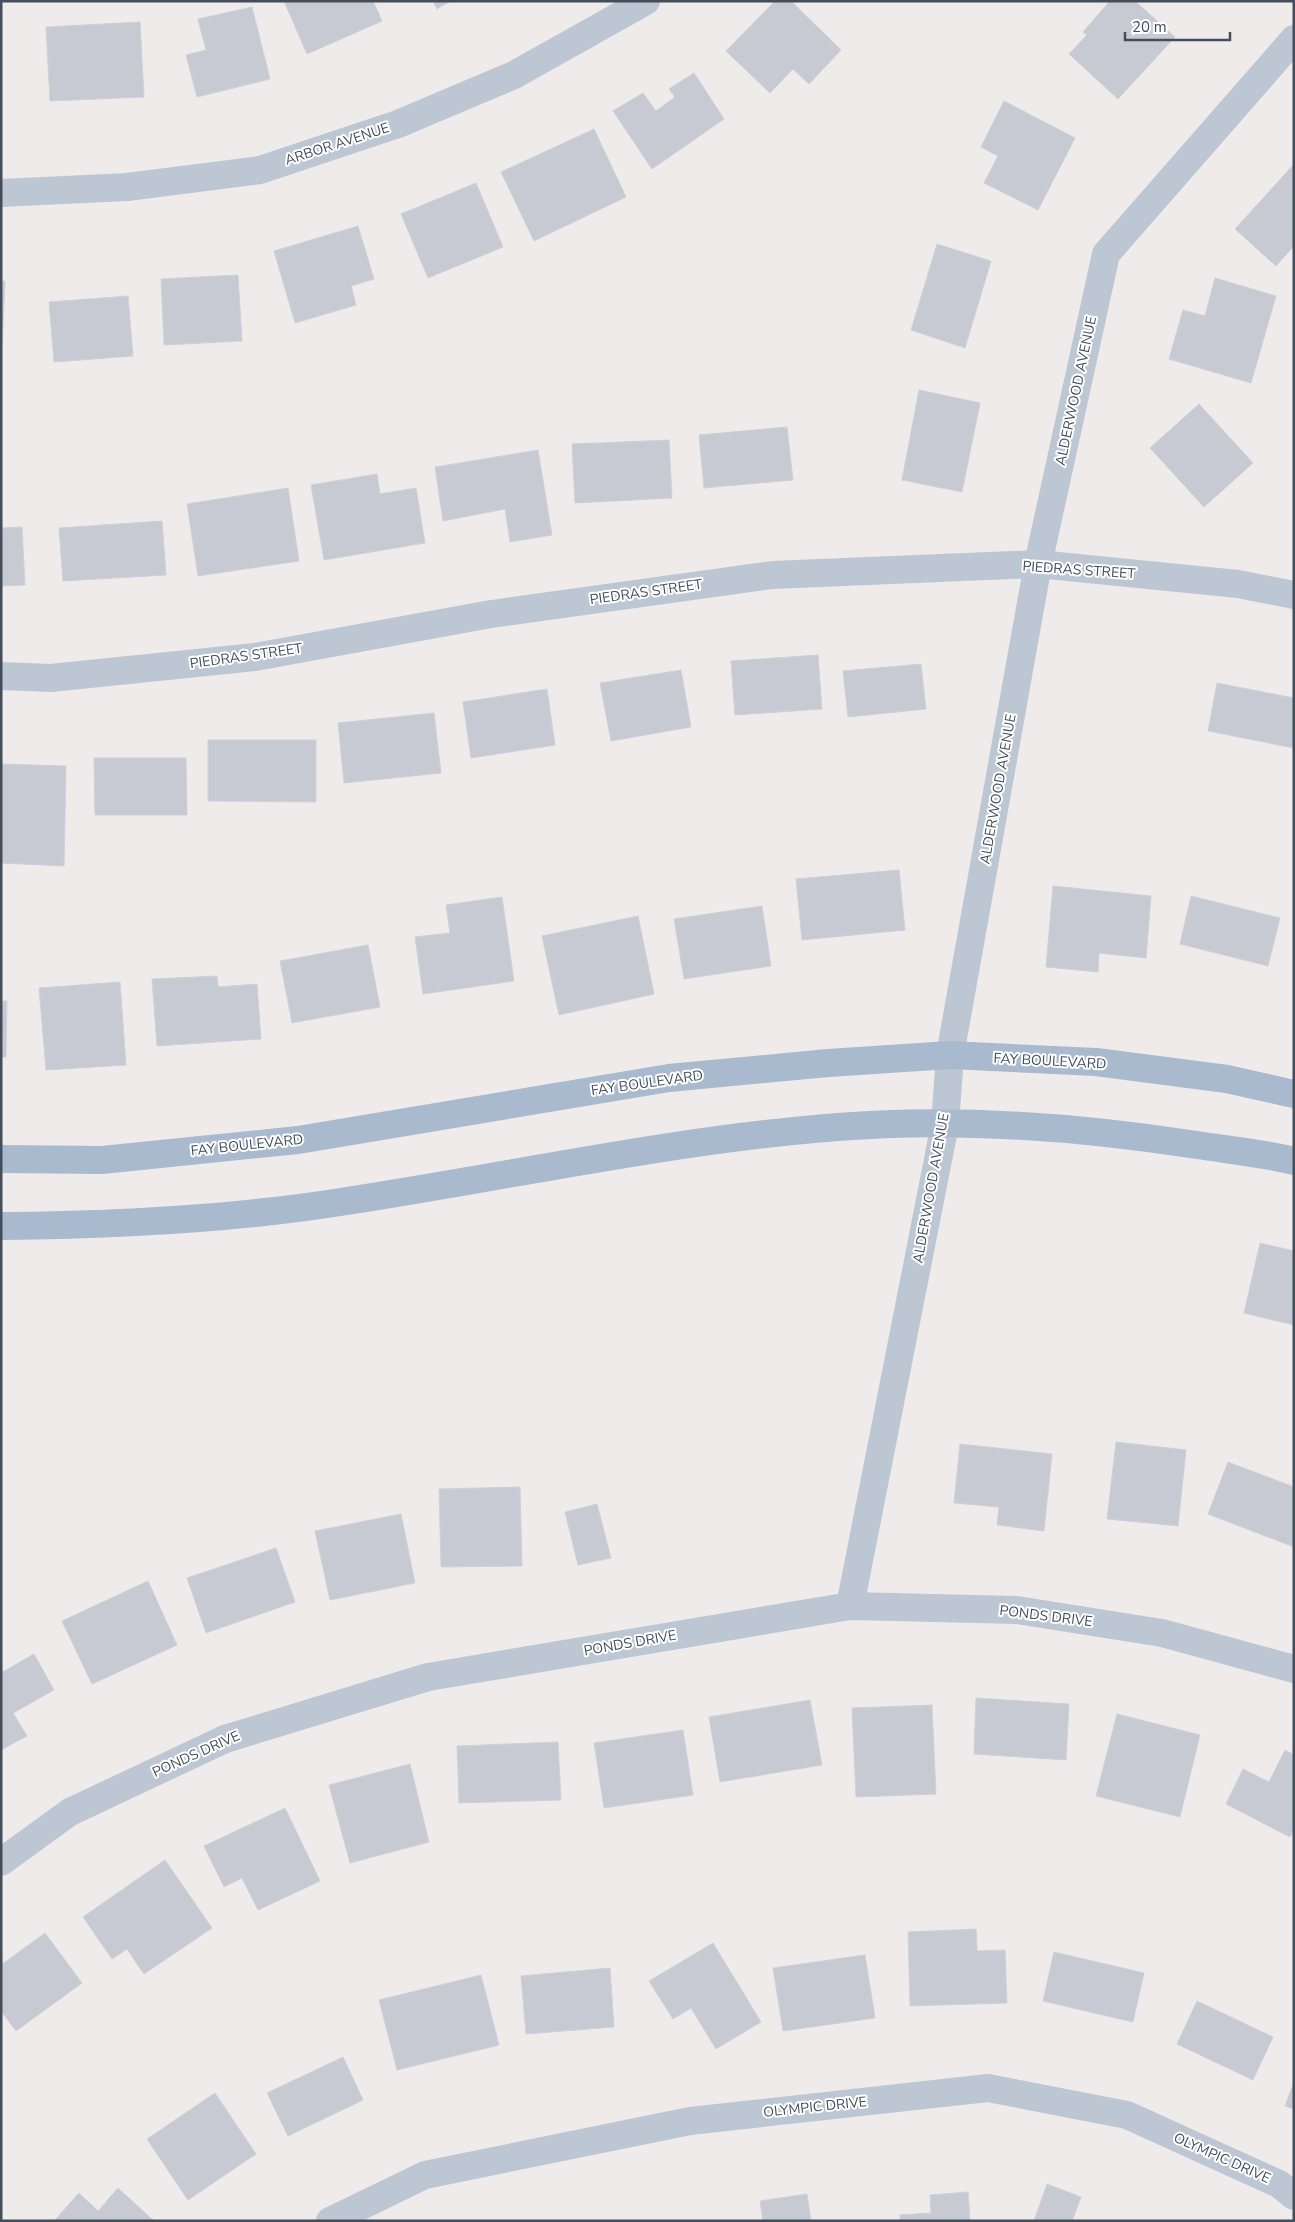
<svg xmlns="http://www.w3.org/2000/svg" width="1295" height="2222" viewBox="0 0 1295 2222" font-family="'Nunito Sans',sans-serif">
<rect width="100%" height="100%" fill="#efebeb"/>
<g fill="#c7cad2" stroke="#cfd1d8">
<polygon points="284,1 373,1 382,21 307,54"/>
<polygon points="433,1 450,1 437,9"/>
<polygon points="775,1 791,1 841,50 809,84 793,69 770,93 726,51"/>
<polygon points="1110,1 1135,1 1175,37 1118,99 1069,54 1087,35 1083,32"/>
<polygon points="252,7 270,79 197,97 186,55 206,50 198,19"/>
<polygon points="140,22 144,97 50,101 46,27"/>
<polygon points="694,73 724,119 652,169 613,111 643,93 656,111 675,97 669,89"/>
<polygon points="1004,101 1075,138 1038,210 984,183 998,156 981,147"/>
<polygon points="594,129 626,197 534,241 501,172"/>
<polygon points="1294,164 1294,246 1276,266 1235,229"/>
<polygon points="476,183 503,247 428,278 401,214"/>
<polygon points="358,226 374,279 351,286 356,305 295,323 274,251"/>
<polygon points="937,244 991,261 965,348 911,330"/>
<polygon points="238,275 242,341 164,345 161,279"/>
<polygon points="1215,278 1276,296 1251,383 1169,359 1183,310 1205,316"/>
<polygon points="1,281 5,281 2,344 1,344"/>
<polygon points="128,296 133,356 54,362 49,302"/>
<polygon points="919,390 980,403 962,492 902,480"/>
<polygon points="1199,404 1253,463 1204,507 1150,448"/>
<polygon points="787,427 793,480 704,488 699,435"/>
<polygon points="669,440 672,498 575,503 572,444"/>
<polygon points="538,450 552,535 510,542 505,509 443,521 435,467"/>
<polygon points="377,474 380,494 416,488 425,543 324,560 311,485"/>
<polygon points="288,488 299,561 198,576 187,504"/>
<polygon points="162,521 166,575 63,581 59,528"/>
<polygon points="22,527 25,585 1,586 1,528"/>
<polygon points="818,655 822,709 735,715 731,661"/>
<polygon points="921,664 926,709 848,717 843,671"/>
<polygon points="681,670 691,727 611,741 600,683"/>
<polygon points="1217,683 1294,698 1294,748 1208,731"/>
<polygon points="547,689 555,745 471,758 463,702"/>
<polygon points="434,713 441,773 344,783 338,723"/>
<polygon points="208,740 316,740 316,802 208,801"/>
<polygon points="94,758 186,758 187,815 95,815"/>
<polygon points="1,764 66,766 64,866 1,863"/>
<polygon points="899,870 905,930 802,940 796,879"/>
<polygon points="1053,886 1151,896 1146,958 1099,953 1098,972 1046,967"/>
<polygon points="1191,896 1280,918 1268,966 1180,944"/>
<polygon points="502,897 514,981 423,994 415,937 450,933 446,905"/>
<polygon points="762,906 771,966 684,979 674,919"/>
<polygon points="638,916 654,994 559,1015 542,936"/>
<polygon points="368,945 380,1007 292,1023 280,961"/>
<polygon points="217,976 218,987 257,984 261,1039 157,1046 152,979"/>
<polygon points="120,982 126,1065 46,1070 39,988"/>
<polygon points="1,1001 7,1001 6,1057 1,1057"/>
<polygon points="1260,1243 1294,1251 1294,1325 1244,1313"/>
<polygon points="1116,1442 1186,1450 1178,1526 1107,1519"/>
<polygon points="960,1444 1052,1454 1044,1531 997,1525 999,1507 954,1503"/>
<polygon points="1228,1462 1294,1487 1294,1547 1208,1514"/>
<polygon points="520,1487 522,1566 441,1567 439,1489"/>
<polygon points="597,1504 611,1558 578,1565 565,1512"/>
<polygon points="401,1514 415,1583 330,1600 315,1531"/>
<polygon points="276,1548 295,1602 206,1633 187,1578"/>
<polygon points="148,1581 177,1645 92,1684 62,1621"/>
<polygon points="34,1654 54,1690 13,1713 27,1736 1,1750 1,1673"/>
<polygon points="976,1698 1069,1704 1066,1760 974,1754"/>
<polygon points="810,1700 822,1765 720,1782 709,1717"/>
<polygon points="932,1705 936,1794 856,1797 852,1708"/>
<polygon points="1117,1714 1200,1735 1180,1817 1096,1796"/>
<polygon points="683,1730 693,1795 604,1808 594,1743"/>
<polygon points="558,1742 561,1800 459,1803 457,1746"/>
<polygon points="1285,1750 1294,1755 1294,1829 1290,1837 1226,1804 1243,1769 1269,1782"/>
<polygon points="410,1764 429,1842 350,1863 329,1785"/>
<polygon points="285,1808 320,1881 258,1910 242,1878 224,1887 204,1846"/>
<polygon points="165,1860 212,1928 144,1974 127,1949 112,1959 83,1917"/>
<polygon points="976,1929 977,1951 1005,1950 1007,2003 910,2006 908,1932"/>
<polygon points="45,1933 82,1983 16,2031 1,2011 1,1965"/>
<polygon points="713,1943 761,2022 716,2049 691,2008 673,2019 649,1981"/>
<polygon points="1054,1952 1144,1973 1133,2022 1043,2001"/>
<polygon points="865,1955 875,2018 783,2031 773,1968"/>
<polygon points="610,1968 614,2027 526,2034 521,1976"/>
<polygon points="481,1975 499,2045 397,2070 379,2000"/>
<polygon points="1197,2001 1273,2037 1253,2080 1177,2044"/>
<polygon points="343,2057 363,2100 288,2136 267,2093"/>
<polygon points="1294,2082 1294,2109 1285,2106"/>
<polygon points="215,2093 256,2154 188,2200 147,2139"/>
<polygon points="1047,2184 1081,2197 1072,2221 1034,2221"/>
<polygon points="118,2188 154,2221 54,2221 79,2193 98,2211"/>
<polygon points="968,2192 970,2221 900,2221 900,2215 931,2213 930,2195"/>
<polygon points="807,2194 811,2221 763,2221 760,2201"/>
</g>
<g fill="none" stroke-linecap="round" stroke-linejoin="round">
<g stroke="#bdc7d3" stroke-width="28">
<polyline points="1,193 127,187 260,170 398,124 514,75 646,1"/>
<polyline points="1,676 51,678 255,657 491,614 772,575 1038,564 1238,584 1294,595"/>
<polyline points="850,1606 945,1124 950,1055 1038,564 1106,254 1294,39"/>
<polyline points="1,1862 70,1812 225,1739 428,1677 850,1606 1017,1610 1162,1633 1294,1669"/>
<polyline points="330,2221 425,2175 690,2121 988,2088 1127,2115 1279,2184 1294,2196"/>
</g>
<g stroke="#a9b9ce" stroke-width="28">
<polyline points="1,1159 102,1160 298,1140 669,1078 828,1063 950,1055 1096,1062 1227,1079 1294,1094"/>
<path d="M1 1226C113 1225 223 1220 334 1203 502 1178 669 1140 838 1127 958 1117 1079 1127 1197 1145 1229 1150 1262 1153 1294 1161"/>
</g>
</g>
<g text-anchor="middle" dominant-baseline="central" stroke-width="4" stroke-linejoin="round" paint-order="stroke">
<g font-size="14" fill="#434e5a" stroke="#fff">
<text transform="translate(337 144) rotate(-18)">ARBOR AVENUE</text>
<text transform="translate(1076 391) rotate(-78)">ALDERWOOD AVENUE</text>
<text transform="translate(1079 570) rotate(4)">PIEDRAS STREET</text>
<text transform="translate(646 592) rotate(-8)">PIEDRAS STREET</text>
<text transform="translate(246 656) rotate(-8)">PIEDRAS STREET</text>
<text transform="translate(998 789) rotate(-80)">ALDERWOOD AVENUE</text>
<text transform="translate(1050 1061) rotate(3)">FAY BOULEVARD</text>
<text transform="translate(647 1083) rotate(-8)">FAY BOULEVARD</text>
<text transform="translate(247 1145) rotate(-6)">FAY BOULEVARD</text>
<text transform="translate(931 1188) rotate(-80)">ALDERWOOD AVENUE</text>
<text transform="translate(1046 1616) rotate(7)">PONDS DRIVE</text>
<text transform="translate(630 1643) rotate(-10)">PONDS DRIVE</text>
<text transform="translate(196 1754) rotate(-24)">PONDS DRIVE</text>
<text transform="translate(815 2107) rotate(-6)">OLYMPIC DRIVE</text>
<text transform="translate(1222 2158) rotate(24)">OLYMPIC DRIVE</text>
</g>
</g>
<rect width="1295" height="2222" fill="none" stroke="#434e5a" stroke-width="5"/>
<path d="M1125 32v8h105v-8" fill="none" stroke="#434e5a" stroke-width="2.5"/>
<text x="1132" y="32" font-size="15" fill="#434e5a" stroke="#ffffff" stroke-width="4" paint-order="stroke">20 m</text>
</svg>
